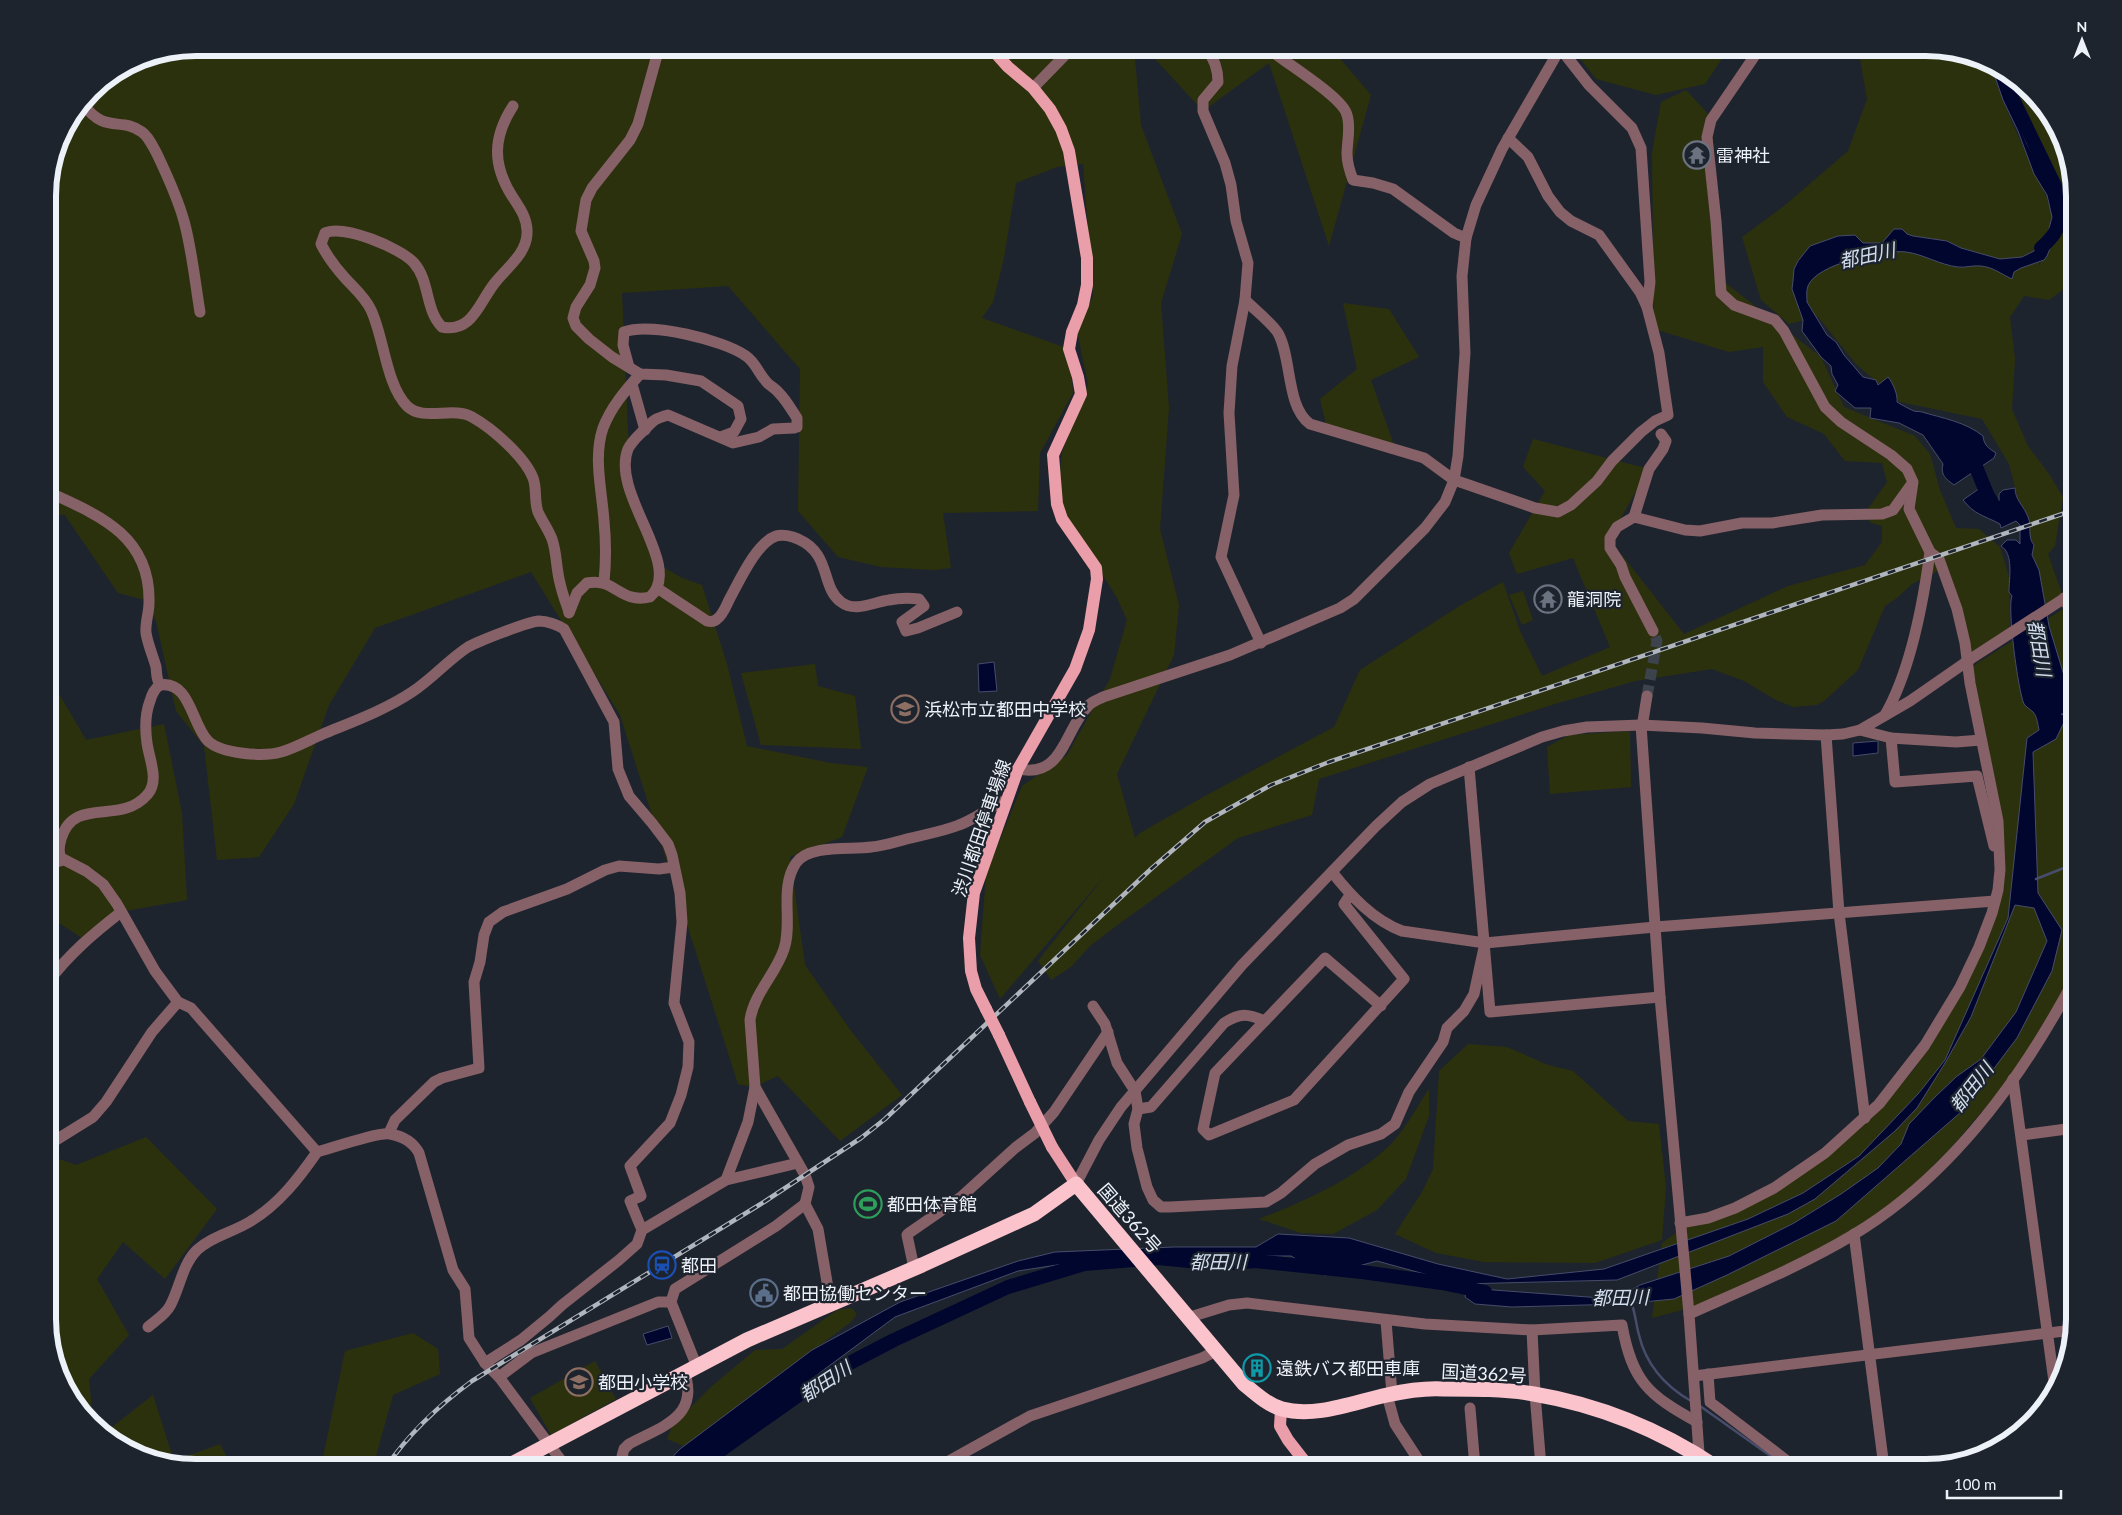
<svg xmlns="http://www.w3.org/2000/svg" width="2122" height="1515" viewBox="0 0 2122 1515" font-family="Lato,'Noto Sans JP',sans-serif">
<rect width="100%" height="100%" fill="#1e242e"/>
<g fill="#2c310d">
<polygon points="197,48 1134,48 1141,125 1182,234 1161,303 1169,408 1160,529 1179,605 1174,655 1117,774 1135,838 1140,833 1205,796 1334,727 1360,670 1461,605 1503,582 1520,631 1542,676 1610,647 1573,558 1517,574 1509,553 1545,491 1523,467 1533,439 1649,469 1622,516 1605,540 1622,555 1684,634 1788,586 1865,565 1882,542 1882,526 1871,523 1865,513 1887,482 1882,463 1845,461 1824,434 1787,417 1763,382 1763,347 1729,352 1654,329 1652,153 1661,102 1686,90 1713,119 1714,274 1821,357 1844,407 1915,436 1930,454 1940,490 1956,528 1979,529 2000,547 2009,577 2010,628 1971,653 1944,568 1912,584 1897,598 1885,606 1858,670 1824,701 1817,705 1793,707 1776,700 1744,681 1712,669 1635,681 1558,703 1319,779 1312,815 1238,838 1116,926 1090,946 1072,966 1051,980 1038,961 1107,873 1000,999 980,955 986,874 1022,786 1067,755 1110,679 1127,620 1116,596 1057,504 1062,452 1088,384 1077,331 1093,296 1083,164 1057,167 1016,183 1004,258 993,302 982,318 1069,349 1073,393 1040,453 1038,511 943,513 951,568 933,570 881,567 838,557 798,511 800,369 728,286 622,293 631,497 658,564 682,578 702,585 727,664 747,746 831,763 868,767 842,837 790,857 805,965 851,1031 902,1095 840,1141 778,1076 753,1087 738,1084 620,715 531,572 375,628 329,705 294,804 259,857 217,860 204,746 176,711 156,621 145,600 118,593 64,514 48,519 48,187 59,139 91,91 140,59"/>
<polygon points="1145,48 1331,48 1371,95 1329,246 1269,63 1203,111"/>
<polygon points="1572,48 1729,48 1705,84 1656,95 1596,79"/>
<path d="M1858 48C1901 48 1950 43 1989 64L2013 125 2047 198 2052 217 2038 267 2063 225 2055 180 2005 80 2003 71 2016 78 2059 130 2074 196V276L2068 286 2049 300 2024 296 2010 317 2015 359 2012 409 2028 446 2049 474 2063 497 2055 546 2048 554 2062 594 2045 605 2009 464 1982 419 1900 402 1856 364 1818 317 1789 324 1761 300 1742 237 1784 206 1848 151 1867 99Z"/>
<polygon points="1343,303 1389,309 1419,357 1371,380 1395,448 1328,433 1320,399 1357,369"/>
<polygon points="1523,591 1533,620 1522,625 1509,595"/>
<polygon points="2065,608 2074,628 2074,973 2062,998 2008,1081 1949,1150 1909,1190 1845,1238 1697,1306 1652,1318 1662,1243 1681,1229 1785,1185 1870,1120 1916,1067 1957,993 1999,880 1971,667"/>
<polygon points="815,664 818,686 855,696 861,749 761,745 741,673"/>
<polygon points="48,675 86,740 164,724 182,813 187,900 114,913 85,940 53,919 48,926"/>
<polygon points="1630,731 1631,787 1550,794 1547,747 1569,735"/>
<polygon points="1468,1044 1507,1047 1548,1065 1573,1071 1628,1121 1659,1124 1666,1188 1662,1240 1595,1263 1484,1262 1436,1253 1395,1234 1422,1192 1433,1169 1439,1071"/>
<path d="M1429 1089V1116L1406 1179 1377 1210 1333 1234 1301 1233 1259 1219C1305 1201 1353 1180 1389 1146 1403 1133 1418 1105 1429 1089Z"/>
<polygon points="146,1137 217,1209 165,1279 123,1242 97,1279 129,1335 89,1379 93,1421 63,1385 48,1328 48,1155 76,1165"/>
<polygon points="852,1308 857,1314 851,1322 791,1367 760,1392 684,1446 667,1439 672,1426 712,1386 755,1350 782,1349 837,1310"/>
<polygon points="413,1333 438,1349 440,1374 393,1395 373,1467 321,1467 345,1351"/>
<polygon points="595,1361 616,1399 551,1435 530,1398"/>
<polygon points="153,1395 174,1461 220,1444 232,1467 196,1467 149,1460 106,1437 103,1434"/>
</g>
<g fill="#00062e" stroke="#474c6b">
<path d="M1991 65 1995 67 2027 144 2051 186 2057 215 2053 241 2047 256 2044 260 2021 268 2014 272 2012 279C2001 274 1993 267 1981 266 1973 265 1965 268 1958 267 1940 265 1923 254 1906 252 1884 249 1816 264 1808 286 1806 291 1807 297 1807 302L1827 335 1836 342 1844 355 1863 377 1876 380 1878 385 1888 377C1893 383 1898 395 1897 402 1902 405 1909 409 1914 411 1917 412 1919 411 1922 412 1942 418 1966 422 1983 436 1984 445 1988 448 1996 453L1994 458 1954 485C1946 479 1940 475 1943 464L1923 435 1899 423 1870 418 1871 408H1855L1835 391 1838 385 1832 374 1831 366 1821 357 1802 331 1803 320 1792 289 1793 281 1794 269 1798 261 1810 246 1838 236 1855 235 1863 243H1882L1894 229H1902L1907 234 1913 236 1947 241 1961 248 2000 259 2022 257 2034 251 2046 240 2052 217 2047 195 2034 174 2018 131 2003 100Z"/>
<path d="M1980 488 1994 502 1999 501V494L2003 490 2015 488C2015 500 2024 506 2028 517 2032 526 2027 537 2034 545L2032 555 2039 570 2049 626 2069 692 2064 714H2061L2067 716 2056 739 2033 752 2038 893 2062 930 2052 971 2017 1038 1961 1112 1836 1221 1727 1275 1674 1299 1622 1304 1512 1307 1475 1304 1465 1297 1467 1288 1615 1299 1640 1285 1729 1256 1794 1223 1841 1194 1878 1168 1901 1144 1909 1124 1934 1098 1956 1077 1981 1059 2016 1012 2047 941 2034 908 2015 905 1971 1017 1945 1063 1917 1108 1895 1131 1815 1199 1788 1214 1617 1280 1461 1284 1377 1261 1325 1275 1291 1256H1115L1018 1271 895 1317 771 1409 687 1467H663L680 1449 812 1350 900 1302 1018 1261 1055 1252 1174 1247H1256L1278 1234 1349 1238 1438 1264 1507 1279 1604 1269 1748 1219 1803 1193 1859 1156 1918 1094 1945 1060 2008 918 2027 738 2039 730C2038 725 2037 716 2033 712 2030 709 2026 707 2024 704 2018 691 2007 607 2012 596L2009 592C2009 578 2014 554 2001 546L2007 540H2016L2020 544V525L2016 521 2001 528 2000 524C1983 515 1975 515 1963 500Z"/>
<polygon points="994,662 997,691 979,692 978,664"/>
<polygon points="1878,741 1878,753 1853,756 1853,743"/>
<polygon points="668,1326 672,1338 647,1345 643,1334"/>
</g>
<g fill="none" stroke-linecap="round" stroke-linejoin="round">
<g stroke="#474c6b" stroke-width="2.5">
<polyline points="2036,879 2074,864"/>
<path d="M1631 1301C1635 1312 1636 1324 1639 1335 1646 1365 1665 1386 1691 1401"/>
<polyline points="1700,1406 1786,1467"/>
</g>
<g stroke="#00062e" stroke-width="14">
<path d="M2002 71 2008 89 2056 188C2063 216 2064 228 2041 248"/>
<polyline points="1964,456 1976,467 1987,494 1996,510"/>
<polyline points="697,1467 800,1394 844,1366 894,1340 1008,1287 1084,1264 1158,1258 1221,1264 1255,1261 1362,1272 1442,1283 1485,1292"/>
</g>
<polyline stroke="#3d434c" stroke-width="11" stroke-dasharray="11 5.5" stroke-linecap="butt" points="1647,696 1657,641 1653,631"/>
<g stroke="#866167" stroke-width="11">
<polyline points="659,48 638,124 630,140 592,188 586,200 581,231 594,261 595,268 590,285 576,307 573,318 576,326 589,339 612,357 640,374 666,375 701,381 738,406 741,419 734,432 721,437"/>
<path d="M1206 48C1214 58 1218 68 1218 82L1203 100V111L1225 163 1231 185 1236 221 1248 263 1245 300 1232 366 1229 413 1234 495 1221 557 1261 643"/>
<path d="M1268 48C1285 63 1343 97 1347 115 1351 127 1347 142 1347 154 1347 163 1350 172 1353 180L1373 183 1393 189 1454 233 1466 238"/>
<polyline points="1560,48 1589,85 1632,128 1641,148 1650,282 1647,307"/>
<polyline points="1033,88 1072,48"/>
<path d="M83 104C106 135 120 116 142 132 149 137 153 147 157 154 167 175 178 199 184 221 192 250 195 282 200 312"/>
<path d="M513 106C493 137 492 164 512 196 520 208 528 219 527 234 526 255 505 269 494 284 479 303 472 333 442 327 425 310 430 281 414 263 401 248 343 224 325 233L321 244C327 256 336 268 345 278 354 288 365 297 371 310 384 337 386 385 407 406 423 422 453 406 472 417 492 428 525 457 533 478 537 488 534 501 538 512 542 521 548 529 552 539 557 553 556 569 560 583 562 593 566 603 569 612"/>
<path d="M1245 300C1254 309 1272 323 1278 333 1292 358 1286 407 1310 424L1424 458 1454 480 1466 484 1535 508 1558 512 1571 505 1597 481 1612 461 1641 432 1655 421 1668 415 1659 353 1647 307 1640 292 1599 235 1571 221 1560 212 1548 196 1528 157 1508 138"/>
<polyline points="632,384 645,430"/>
<path d="M48 492C99 515 151 536 149 603 149 613 145 623 146 633 148 645 153 656 156 667 157 674 156 679 160 685"/>
<polyline points="1634,517 1649,469 1663,449 1666,441 1661,434"/>
<path d="M604 582C606 562 606 541 604 521 602 491 593 457 603 428 611 407 625 391 640 374"/>
<path d="M657 588 707 621C711 622 714 622 717 619 723 615 726 606 729 600 739 582 756 543 776 536 782 534 792 536 798 539 832 554 820 586 841 602 855 613 874 602 889 600 899 598 909 598 919 599L924 606 902 622 906 631 918 628 957 612"/>
<polyline points="2064,598 2074,618"/>
<path d="M569 613 577 593 587 583C615 577 619 604 650 597 685 566 610 494 628 449 632 441 637 437 643 431 655 420 651 420 668 415L733 443 759 437 773 429 794 428 797 427V418C791 409 786 400 779 393 775 388 768 385 765 380 758 372 755 362 746 356 724 340 650 322 624 332L623 345 629 367"/>
<polyline points="1653,631 1625,577 1621,565 1610,548 1610,538 1617,527 1634,517 1685,530 1700,531 1742,523 1772,523 1822,515 1882,514 1893,510 1911,485"/>
<polyline points="1647,696 1643,721 1641,725 1660,997 1689,1314 1700,1467"/>
<path d="M1885 715C1911 670 1923 604 1930 552"/>
<polyline points="1860,730 1891,738 1956,742 1981,740"/>
<polyline points="1826,735 1839,913 1865,1118"/>
<polyline points="1891,738 1895,782 1977,776 1994,846"/>
<polyline points="1469,767 1490,1012 1660,997"/>
<path d="M1018 769C1064 779 1064 729 1089 705 1093 701 1099 699 1103 697L1230 655 1340 608 1354 599 1425 528 1445 502 1454 480 1458 456 1465 353 1462 276 1466 238 1476 205 1502 149 1557 54V48"/>
<polyline points="48,861 53,863 63,860"/>
<path d="M1332 872C1351 896 1373 920 1402 931L1485 943 1655 927 1995 901"/>
<polyline points="1350,895 1344,904 1404,979 1294,1100 1209,1135 1203,1129 1215,1073 1325,958 1381,1006"/>
<path d="M48 982C70 953 93 934 121 912"/>
<polyline points="1093,1006 1105,1024 1117,1063 1135,1091 1138,1109 1134,1124 1137,1148 1147,1187 1153,1200 1161,1207 1170,1207 1266,1202 1281,1193 1315,1164 1348,1145 1381,1134 1395,1124 1409,1092 1443,1042 1447,1028 1464,1011 1474,994 1485,943"/>
<polyline points="2013,1079 2055,1389"/>
<path d="M1138 1109 1151 1107 1224 1023C1241 1012 1248 1014 1265 1021"/>
<polyline points="389,1133 395,1120 434,1082 442,1078 479,1068 474,982 480,962 484,935 489,922 503,912 567,889 605,870 619,866 659,869 674,867"/>
<polyline points="2022,1135 2074,1128"/>
<polyline points="48,1145 93,1117 106,1102 152,1032 178,1002"/>
<path d="M317 1152 191 1008 178 1002 155 971 117 904 103 884 86 871 61 858C58 852 59 846 61 839 74 795 120 826 147 795 160 781 149 759 147 743 145 729 145 714 150 701 152 694 154 689 160 685 190 680 192 725 208 741 222 754 263 757 281 752 295 748 309 740 323 734 352 722 385 710 412 692 432 679 448 660 468 647 479 641 527 622 539 621 547 621 558 625 564 629L614 722 618 769 629 796 652 823 668 844 672 855 680 893 682 922 674 1003 689 1042 688 1067 681 1095 670 1123 630 1166 641 1196 630 1201 642 1230"/>
<polyline points="726,1180 798,1163"/>
<polyline points="1076,1184 1099,1140 1121,1107 1242,965 1376,826 1402,802 1430,784 1542,737 1563,731 1587,727 1641,725 1702,728 1755,733 1826,735 1843,734 1860,730 1910,701 1972,658 2074,592"/>
<polyline points="1680,1223 1708,1218 1735,1208 1774,1188 1825,1153 1879,1104 1925,1045 1960,987 1979,947 1992,913 1998,890 2000,870 1998,821 1970,683 1965,643 1957,609 1939,559 1930,552 1909,509 1913,482 1907,469 1891,455 1841,422 1825,407 1784,331 1775,320 1734,305 1721,293 1716,221 1707,137 1711,120 1760,48"/>
<polyline points="1854,1234 1884,1467"/>
<polyline points="914,1268 907,1235 909,1233 961,1197 1015,1148 1035,1133 1054,1112 1108,1032"/>
<path d="M834 1302 828 1288 818 1229 805 1204 809 1187 805 1175 755 1087 750 1020C754 993 776 974 784 949 793 922 779 888 796 863 809 844 850 850 871 847 885 846 898 841 911 838 927 834 944 831 959 825 976 819 989 807 1006 800"/>
<path d="M1689 1314C1745 1289 1801 1266 1853 1235 1950 1177 2022 1078 2074 980"/>
<path d="M1190 1317 1229 1305 1247 1303 1425 1324 1532 1330 1622 1325C1632 1381 1648 1395 1697 1422"/>
<polyline points="1386,1321 1392,1394"/>
<path d="M148 1327C155 1321 166 1314 170 1306 180 1288 182 1265 197 1250 212 1236 234 1232 251 1221 279 1204 299 1178 317 1152 332 1148 378 1132 390 1134 402 1136 413 1142 419 1153L453 1270 465 1289 469 1338 485 1363 499 1377 566 1467"/>
<polyline points="1532,1330 1535,1394 1541,1467"/>
<polyline points="485,1363 521,1340 549,1317 562,1305 619,1260 637,1244 642,1230 726,1180 748,1122 755,1087"/>
<polyline points="697,1367 671,1302 675,1289 776,1226 805,1204"/>
<polyline points="1708,1374 1710,1402 1795,1467"/>
<polyline points="1694,1376 2073,1330"/>
<polyline points="499,1377 531,1353 658,1302 671,1302"/>
<polyline points="1387,1395 1395,1424 1423,1467"/>
<polyline points="1470,1408 1475,1467"/>
<polyline points="585,1467 591,1462"/>
<path d="M629 1467 622 1456 624 1449 629 1444C660 1427 699 1418 685 1374"/>
<polyline points="938,1467 1030,1416 1202,1358 1216,1351"/>
</g>
<g stroke="#ea9eaa" stroke-width="12">
<polyline points="986,1009 976,989 971,971 969,938 974,893 1018,769 1075,669 1089,630 1097,579 1096,568 1062,519 1057,504 1053,455 1081,394 1078,377 1069,349 1072,332 1083,305 1087,285 1087,258 1069,151 1061,129 1050,109 1033,88 1008,67 991,48"/>
<polyline points="999,1035 1030,1102"/>
<polyline points="1052,1147 1076,1184"/>
<polyline points="1281,1409 1280,1426 1288,1440 1309,1467"/>
</g>
<path stroke="#fbc3cb" stroke-width="15" d="M506 1467 747 1340 922 1265 1034 1214 1076 1184 1244 1384C1256 1394 1268 1405 1282 1409 1316 1418 1354 1402 1387 1395 1405 1391 1425 1388 1443 1389 1474 1389 1505 1389 1534 1394 1599 1405 1662 1431 1716 1467"/>
<g stroke="#b1b6be" stroke-width="4.5">
<path id="rail" d="M386 1467C410 1432 438 1406 472 1381L764 1202 861 1138 885 1119 1151 869 1205 822 1271 785 1329 762 2074 510"/>
</g>
<use href="#rail" stroke="#1e242e" stroke-width="2.5" stroke-dasharray="8" stroke-linecap="butt"/>
<g stroke="#ea9eaa" stroke-width="12">
<polyline points="986,1009 999,1035"/>
<polyline points="1030,1102 1052,1147"/>
</g>
</g>
<defs>
<g id="temple-ring" transform="scale(1.4375)"><circle r="9.5" fill="#1e242e" stroke="#6b7280" stroke-width="1.5"/><path d="M0-6L5-2H3V0L6.5 2.5H4V6H1.5V3h-3V6H-4V2.5H-6.5L-3 0V-2H-5Z" fill="#6b7280"/></g>
<g id="school-ring" transform="scale(1.4375)"><circle r="9.5" fill="#1e242e" stroke="#8d6e63" stroke-width="1.5"/><path d="M0-5L7-2L0 1L-7-2ZM-4 1L0 2.5L4 1V4Q0 6-4 4Z" fill="#8d6e63"/></g>
<g id="stadium-ring" transform="scale(1.4375)"><circle r="9.5" fill="#1e242e" stroke="#2e9e5b" stroke-width="1.5"/><path d="M0-5a6.5 5 0 1 0 0 10a6.5 5 0 1 0 0-10ZM-3.5-1.8h7v3.6h-7Z" fill="#2e9e5b"/></g>
<g id="station-ring" transform="scale(1.4375)"><circle r="9.5" fill="#1e242e" stroke="#1a4fb4" stroke-width="1.5"/><path d="M-3-6H3Q5-6 5-4V2Q5 4 3 4L4.5 6H3L1.5 4h-3L-3 6H-4.5L-3 4Q-5 4-5 2V-4Q-5-6-3-6ZM-3.5-4v3h7v-3ZM-3.5 1v1.5H-2V1ZM2 1v1.5H3.5V1Z" fill="#1a4fb4"/></g>
<g id="civic-ring" transform="scale(1.4375)"><circle r="9.5" fill="#1e242e" stroke="#5c6f8a" stroke-width="1.5"/><path d="M-.6-6.5H3V-4.5H.6V-3L4-1V1h2V6H-6V1h2V-1L-.6-3ZM-1.2 2.5V6h2.4V2.5Z" fill="#5c6f8a"/></g>
<g id="building-ring" transform="scale(1.4375)"><circle r="9.5" fill="#1e242e" stroke="#0f9aa8" stroke-width="1.5"/><path d="M-4-6H4V6H1V3H-1V6H-4ZM-2.5-4.3h1.7v1.8h-1.7ZM.8-4.3h1.7v1.8H.8ZM-2.5-1h1.7V.8h-1.7ZM.8-1h1.7V.8H.8Z" fill="#0f9aa8"/></g>
</defs>
<g fill-rule="evenodd">
<use href="#temple-ring" x="1697" y="155"/>
<use href="#temple-ring" x="1548" y="599"/>
<use href="#school-ring" x="905" y="709"/>
<use href="#stadium-ring" x="868" y="1204"/>
<use href="#station-ring" x="662" y="1265"/>
<use href="#civic-ring" x="764" y="1293"/>
<use href="#building-ring" x="1257" y="1368"/>
<use href="#school-ring" x="579" y="1382"/>
</g>
<g text-anchor="middle" dominant-baseline="central" stroke-width="4.5" stroke-linejoin="round" paint-order="stroke">
<g font-size="18" fill="#edf1f8" stroke="#1e242e" text-anchor="start">
<text x="1716" y="155">雷神社</text>
<text x="1567" y="599">龍洞院</text>
<text x="924" y="709">浜松市立都田中学校</text>
<text x="887" y="1204">都田体育館</text>
<text x="681" y="1265">都田</text>
<text x="783" y="1293">都田協働センター</text>
<text x="1276" y="1368">遠鉄バス都田車庫</text>
<text x="598" y="1382">都田小学校</text>
</g>
<g font-size="18" fill="#edf1f8" stroke="#1e242e">
<text transform="translate(981 828) rotate(-71)">渋川都田停車場線</text>
<text transform="translate(1130 1218) rotate(49)">国道362号</text>
<text transform="translate(1484 1373) rotate(3)">国道362号</text>
</g>
<g font-size="19" font-style="italic" fill="#d1ddee" stroke="#1e242e">
<text transform="translate(1867 255) rotate(-12)">都田川</text>
<text transform="translate(2040 648) rotate(80)">都田川</text>
<text transform="translate(1971 1087) rotate(-52)">都田川</text>
<text x="1218" y="1261">都田川</text>
<text transform="translate(1620 1297) rotate(-1)">都田川</text>
<text transform="translate(825 1381) rotate(-33)">都田川</text>
</g>
</g>
<path d="M0 0H2122V1515H0ZM196 56H1926A140 140 0 0 1 2066 196V1319A140 140 0 0 1 1926 1459H196A140 140 0 0 1 56 1319V196A140 140 0 0 1 196 56Z" fill="#1e242e" fill-rule="evenodd"/>
<path fill="none" stroke="#edf1f8" stroke-width="6" d="M196 56H1926A140 140 0 0 1 2066 196V1319A140 140 0 0 1 1926 1459H196A140 140 0 0 1 56 1319V196A140 140 0 0 1 196 56Z"/>
<g transform="translate(2082 40)" stroke="#1e242e" stroke-width="4" paint-order="stroke">
<path d="M0-4L9 19L0 12L-9 19Z" fill="#edf1f8"/>
<text y="-8" font-size="14" font-weight="bold" text-anchor="middle" fill="#edf1f8">N</text>
</g>
<path d="M1947 1490v8h114v-8" fill="none" stroke="#edf1f8" stroke-width="2.5"/>
<text x="1954" y="1490" font-size="15" fill="#edf1f8" stroke="#1e242e" stroke-width="4" paint-order="stroke">100 m</text>
</svg>
